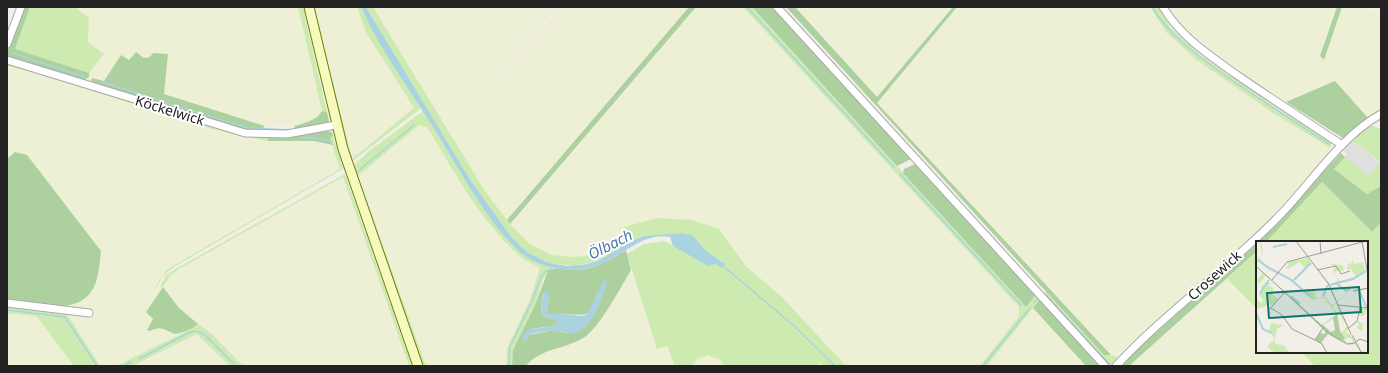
<svg xmlns="http://www.w3.org/2000/svg" width="1388" height="373" viewBox="0 0 1388 373" font-family="'Noto Sans',sans-serif">
<rect width="100%" height="100%" fill="#f2efe9"/>
<polygon fill="#e0dfdf" points="1348,141 1357,144 1380,163 1369,177 1345,157 1347,154 1343,151 1343,147"/>
<g fill="#eef0d5">
<polygon points="75,7 298,7 322,111 319,115 310,121 294,126 265,126 164,94 168,54 129,60 104,81 89,77 89,73 104,54 88,42 89,18"/>
<polygon points="314,7 357,7 366,32 415,108 352,159 340,117"/>
<polygon points="373,7 556,7 532,37 512,56 494,69 495,71 524,49 560,7 689,7 507,220 485,191"/>
<polygon points="696,7 743,7 1019,307 1019,316 980,366 846,366 781,296 746,265 718,229 624,227 621,237 586,256 571,257 552,255 530,244 510,224"/>
<polygon points="795,7 953,7 877,97"/>
<polygon points="957,7 1150,7 1166,32 1273,113 1330,148 1322,162 1266,223 1116,356 1111,355 877,103"/>
<polygon points="1169,7 1337,7 1320,56 1324,60 1342,7 1359,7 1381,12 1381,123 1369,119 1335,81 1286,102 1208,48 1178,22"/>
<polygon points="7,66 33,72 238,136 267,141 314,141 333,145 341,169 166,270 155,287 163,287 171,275 179,269 343,177 409,366 243,366 212,334 198,324 185,332 116,366 100,366 65,311 66,307 82,302 96,282 15,152 7,159"/>
<polygon points="419,125 427,127 472,198 500,235 520,256 541,268 529,302 507,348 506,366 426,366 358,176"/>
<polygon points="631,270 657,349 667,345 675,366 526,366 532,358 606,313"/>
<polygon points="1227,279 1257,309 1257,352 1301,352 1315,366 1129,366"/>
<polygon points="1033,308 1086,366 987,366"/>
<polygon points="7,313 35,316 38,318 74,366 7,366"/>
<polygon points="197,334 230,366 132,366"/>
<polygon points="708,355 720,360 725,366 691,366 698,359"/>
</g>
<g fill="#cdebb0">
<polygon points="30,7 75,7 89,18 88,42 104,54 89,73 15,49"/>
<polygon points="298,7 303,7 327,112 322,111"/>
<polygon points="311,7 314,7 352,159 414,108 366,32 357,7 361,7 377,37 421,108 354,160 349,158"/>
<polygon points="366,7 373,7 485,191 510,224 530,244 552,255 571,257 586,256 621,237 624,245 598,261 576,266 549,263 527,252 510,235 469,178"/>
<polygon points="743,7 752,7 1026,307 1036,295 1040,299 987,366 980,366 1019,316 1019,307"/>
<polygon points="1150,7 1158,7 1171,28 1202,56 1278,109 1332,142 1330,148 1273,113 1198,61 1166,32"/>
<polygon points="7,62 256,136 269,137 267,141 212,129 33,72 7,66"/>
<path d="M423 111C454 158 478 213 520 251 529 259 543 261 551 269L543 280 535 305 513 350 512 366H506L507 348 529 302 540 268C534 264 525 261 520 256 480 221 454 171 427 127L419 125 358 176 426 366H421L352 167 369 151Z"/>
<polygon points="1368,124 1381,129 1381,186 1367,194 1334,169 1345,157 1369,176 1380,162 1357,144 1348,141"/>
<polygon points="333,136 343,168 341,170 174,267 163,276 157,287 155,287 166,270 340,169 330,138"/>
<polygon points="345,174 412,366 409,366 343,177 179,269 171,275 163,287 160,287 166,275 177,268"/>
<polygon points="1322,182 1372,232 1381,222 1381,366 1315,366 1301,352 1367,352 1367,242 1266,242"/>
<path d="M658 218 692 220 719 229 746 266 781 296 846 366H824L821 363 818 366H725L720 360 708 355 698 359 691 366H675L667 346 657 349 627 254 644 244 665 241C680 249 707 268 723 262L705 250 695 239 681 233 644 236 627 243 622 232 624 227Z"/>
<polygon points="1257,252 1257,309 1227,279"/>
<polygon points="1046,291 1104,355 1116,356 1120,359 1114,366 1107,366 1043,296"/>
<polygon points="7,304 65,311 100,366 74,366 38,318 35,316 7,313"/>
<polygon points="198,324 212,334 243,366 230,366 197,334 132,366 116,366 185,332"/>
</g>
<g fill="#add19e" fill-rule="evenodd">
<polygon points="23,7 30,7 15,49 89,73 89,77 84,80 8,57 7,49"/>
<polygon points="689,7 696,7 510,224 507,220"/>
<polygon points="752,7 772,7 911,159 897,166"/>
<polygon points="786,7 795,7 877,97 953,7 957,7 877,103 1111,355 1104,355"/>
<polygon points="1337,7 1342,7 1324,60 1320,56"/>
<polygon points="136,52 144,58 150,57 153,53 168,54 164,94 265,126 259,132 248,131 91,82 92,78 104,81 121,55 129,60"/>
<polygon points="1335,81 1369,119 1346,140 1286,102"/>
<path d="M322 111 327 112 329 121 327 124 296 131 294 126C304 123 316 121 322 111Z"/>
<polygon points="326,131 332,132 333,136 330,138 333,145 314,141 267,141 269,137 293,137"/>
<path d="M15 152 27 155 101 251C100 261 99 273 96 282 83 319 37 304 7 300V159Z"/>
<polygon points="1341,153 1345,157 1334,169 1367,194 1381,186 1381,222 1372,232 1322,182 1266,242 1258,242"/>
<polygon points="915,164 1036,295 1026,307 903,173 904,169"/>
<polygon points="1257,243 1257,252 1254,254 1129,366 1122,366 1133,353"/>
<path d="M626 250 631 270C621 287 599 329 583 338 565 349 539 349 526 366H512L513 350 535 305 548 271C557 265 574 271 585 269 600 266 613 258 626 250ZM597 293 600 299 597 308 567 333 553 330 529 335 531 329 552 326 559 322 555 319 542 316 541 306 543 294 549 295 546 314C553 315 559 313 566 314 588 316 590 316 597 293Z"/>
<path d="M163 287 179 308 198 324C191 330 184 332 175 334 164 330 162 325 150 331L147 330 153 319 146 312Z"/>
<polygon points="1040,299 1100,366 1086,366 1033,308"/>
</g>
<g fill="#aad3df">
<path d="M361 7H366L469 178 510 235 527 252 549 263 567 266 583 265 598 261 627 243 644 236 681 233 692 235 705 250 725 264 722 268 715 264 708 266 673 246 670 237C646 232 629 250 609 260 597 267 582 270 568 270 551 269 535 264 521 253 484 220 455 161 428 119 405 83 378 46 361 7Z"/>
<path d="M604 279 607 283C601 299 592 334 570 333 565 333 562 331 557 331 549 330 537 332 529 335L527 342 523 340 522 338 527 330 552 326 559 322 555 319 542 316 541 306 544 292H548L549 295 546 314H564L580 316 585 315 590 309Z"/>
</g>
<g fill="none" stroke-linecap="round" stroke-linejoin="round">
<g stroke="#aad3df" stroke-width="1.5">
<polyline points="747,7 894,167"/>
<path d="M1152 7C1171 38 1199 56 1227 77 1261 100 1295 122 1329 144"/>
<polyline points="12,53 85,77"/>
<polyline points="102,82 159,100"/>
<polyline points="166,103 248,128 293,130"/>
<polyline points="304,138 315,138 330,141"/>
<polyline points="358,171 414,125"/>
<polyline points="900,174 1021,305"/>
<polyline points="722,265 793,325 835,366"/>
<polyline points="1046,295 1110,365"/>
<polyline points="1034,302 1037,299"/>
<polyline points="7,310 65,317 97,366"/>
<polyline points="139,359 190,332 196,331 204,334 236,366"/>
<polyline points="124,366 131,362"/>
<polyline points="509,366 510,347 533,299 540,279 545,272 552,268"/>
<polyline points="983,366 1030,308"/>
</g>
<g stroke="#a9a9a9" stroke-width="9">
<g id="minor">
<polyline points="777,7 1105,366"/>
<path d="M1163 7C1181 37 1209 55 1237 75 1272 99 1307 122 1342 145"/>
<polyline points="7,44 21,7"/>
<polyline points="7,60 245,133 287,134 336,125"/>
<polyline points="7,303 89,313"/>
<path d="M1116 366C1167 311 1229 268 1281 214 1313 181 1340 137 1381 114"/>
</g>
</g>
<g stroke="#707d05" stroke-width="11">
<polyline id="secondary" points="309,7 343,149 418,366"/>
</g>
<use href="#minor" stroke="#fff" stroke-width="7"/>
<use href="#secondary" stroke="#f7fabf" stroke-width="9"/>
</g>
<g text-anchor="middle" dominant-baseline="central" stroke-width="4" stroke-linejoin="round" paint-order="stroke">
<g font-size="14" fill="#222" stroke="#fff">
<text transform="translate(170 110) rotate(17)">Köckelwick</text>
<text transform="translate(1214 275) rotate(-42)">Crosewick</text>
</g>
<g font-size="15" font-style="italic" fill="#4a7aab" stroke="#fff">
<text transform="translate(610 244) rotate(-27)">Ölbach</text>
</g>
</g>
<g transform="translate(1256 241)">
<rect width="112" height="112" fill="#f2efe9"/>
<path d="M3 0 5 1 7 12 3 18 5 21 37 39 49 27 43 21 33 28 30 27 33 23 30 21 52 17 55 22 38 40 48 50 52 47 55 50 58 49 61 58 64 56H67L73 44 72 42 67 37 63 31 74 43 82 40 77 31 79 26 74 23 87 24 88 30H83L85 33 93 31 85 33 82 29 78 32 83 40 100 36 95 28 91 29 92 23 96 22V18L98 23 107 21 109 31 97 38 81 42 90 49 94 45 101 50 112 47 104 51 112 66 108 75 102 74 104 67 84 63 110 67 104 51 99 50 96 47 90 50 81 42 74 44 81 60 93 52 81 61 87 77 94 72 87 77 93 86 101 80 107 83 106 90 100 87 103 84 101 81 93 87 96 93 93 87 86 78 80 62 77 66 81 72 84 90 86 92 91 85 93 88 89 92 95 93 99 101 103 98 101 97 110 100 112 96V101L104 98 99 101 106 110 112 108 105 112 99 103 93 104 91 103 97 101 95 94V97H88L83 89 81 74 68 57 56 59 36 40 13 28 9 34 12 28 2 21 0 22V16L2 18 6 13ZM73 45 80 61 76 64 68 55ZM7 31 14 38 12 41 16 43H12L18 48 15 52 22 58 16 65 12 62 9 66 0 68V57L5 62 7 59 3 54 6 48 5 46 13 38 9 35 4 42 0 41ZM15 82 28 84 21 88 19 99 13 89ZM18 99 20 103 27 104 34 112H16L19 108 16 110 11 105Z" fill="#cdebb0" fill-rule="evenodd"/>
<path d="M21 43 57 76 70 58 57 76 66 84 81 73 84 90 89 98 95 97 94 95 98 101 95 97 87 98 91 102 72 93 65 102 59 99 64 92 69 93V90ZM77 77 79 89 75 91 67 84Z" fill="#add19e" fill-rule="evenodd"/>
<path fill="none" stroke="#aad3df" stroke-width="2" d="M17 6 31 3M3 19 11 26 34 38 55 56M38 39 55 22M81 43 90 50 94 48M74 44 97 38 110 30M104 51 110 66M4 52 13 39M35 55 44 63M67 55 72 44M0 72 7 88 16 92"/>
<path fill="none" stroke="#9f9d99" stroke-width="1" d="M40 0 72 42 95 93M64 0 65 13M106 0 112 35M0 25 75 94 91 103 99 102M61 29 80 25 85 33 94 30M16 39 31 21 110 0M97 50 112 47M82 64 112 67M15 67 26 74 36 88 59 99 67 87M12 70 29 51M93 87 101 80 104 67M96 94 105 111M59 99 66 103 71 112M99 101 104 98 112 101"/>
<path fill="#0f766e" fill-opacity="0.15" stroke="#0f766e" stroke-width="2" d="M103 46 105 71 13 77 11 52Z"/>
<rect width="112" height="112" fill="none" stroke="#222" stroke-width="2"/>
</g>
<rect width="1388" height="373" fill="none" stroke="#222222" stroke-width="16"/>
</svg>
